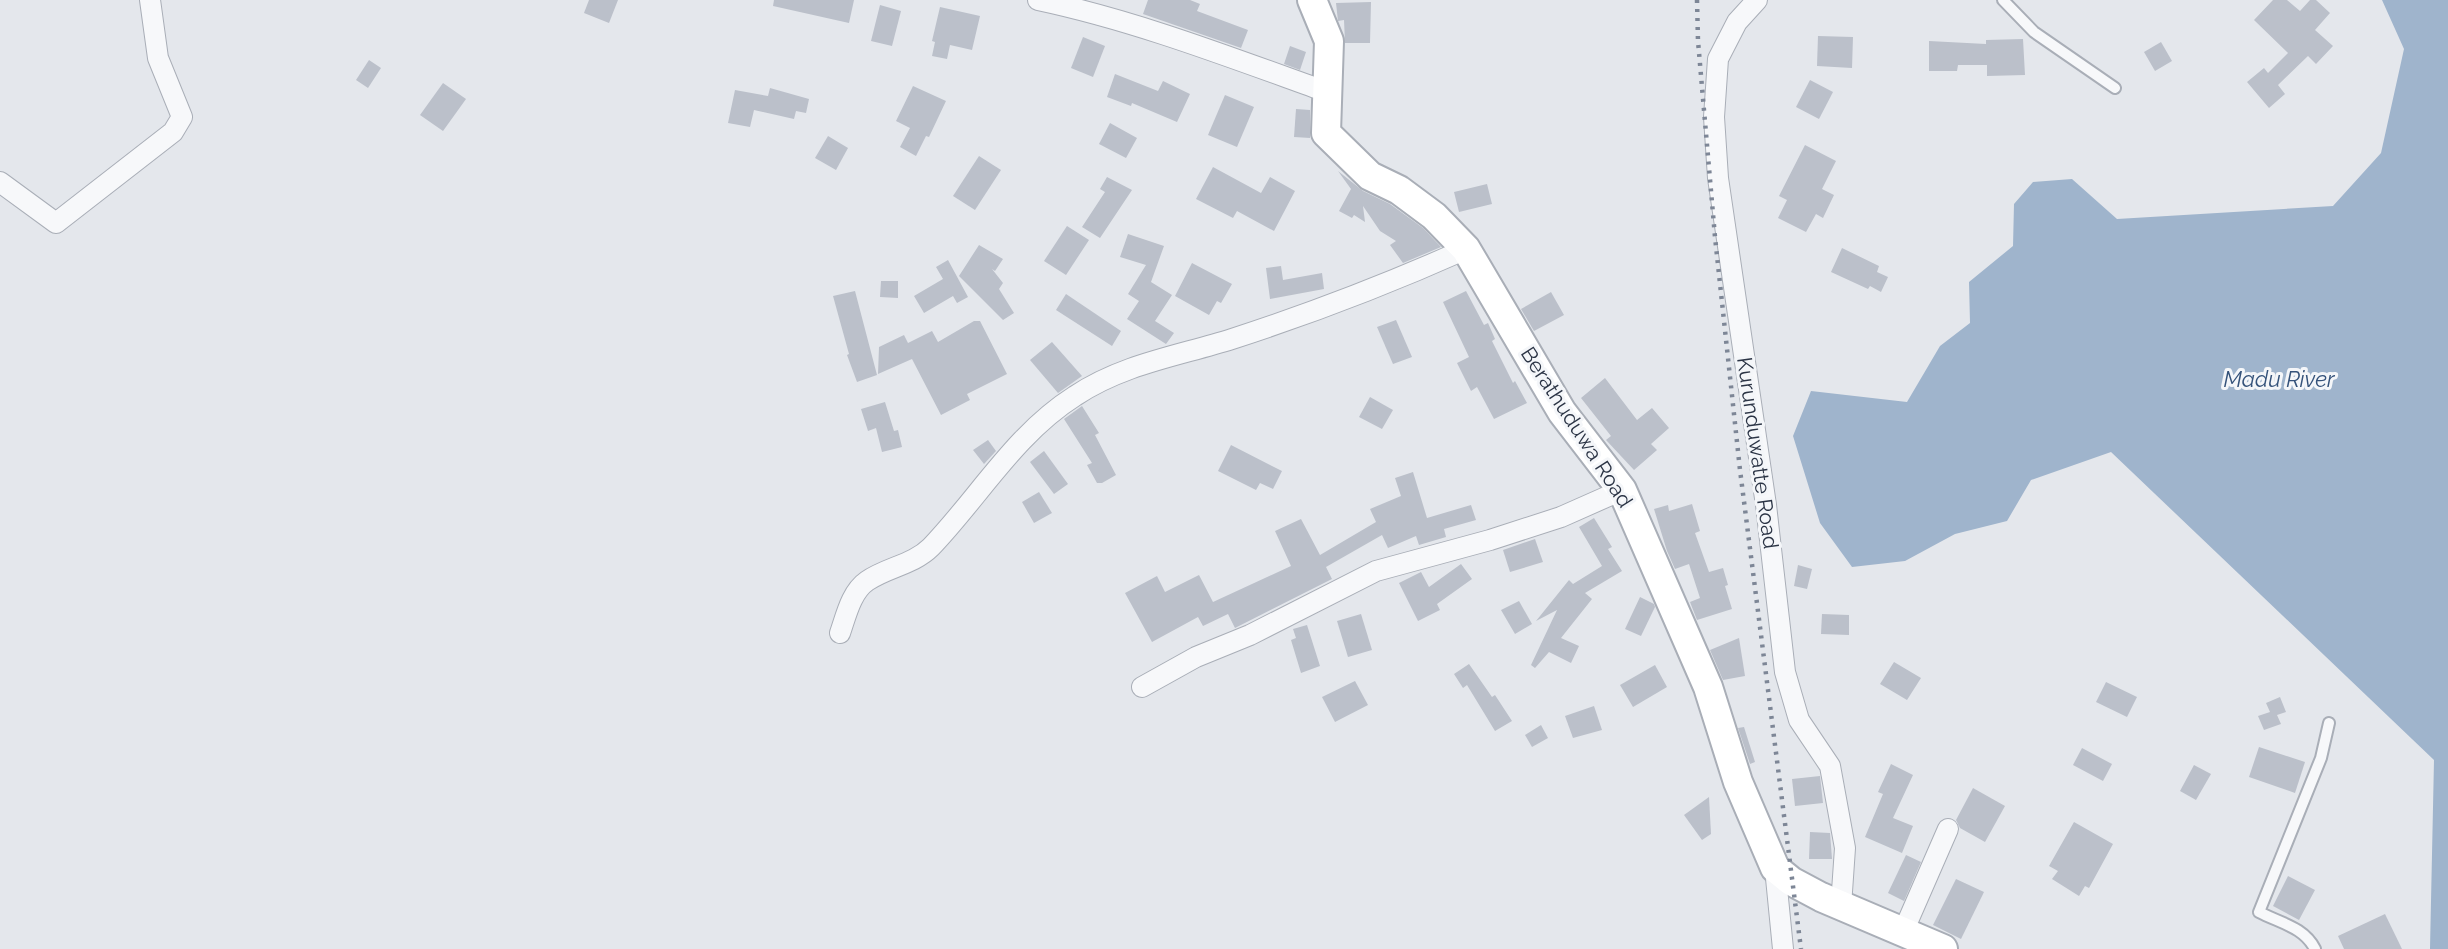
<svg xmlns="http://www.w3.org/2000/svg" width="2448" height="949" viewBox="0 0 2448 949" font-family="Raleway,sans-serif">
<rect width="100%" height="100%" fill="#e4e7ec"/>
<polygon fill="#9fb4cc" points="2382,0 2448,0 2448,949 2430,949 2434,760 2111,452 2031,480 2007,521 1955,534 1905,561 1852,567 1820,523 1793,436 1811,391 1907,402 1940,346 1970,323 1969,282 2013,246 2014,204 2033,182 2072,179 2117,219 2333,206 2381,153 2404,49"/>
<g fill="#bbc0ca">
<polygon points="589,0 618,0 609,23 584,13"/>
<polygon points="774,0 854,0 849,23 773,6"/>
<polygon points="1148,0 1190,0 1200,4 1197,11 1248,30 1241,48 1143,14"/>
<polygon points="2273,0 2287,0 2300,11 2310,0 2316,0 2330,13 2315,30 2333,46 2316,64 2308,56 2278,85 2285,94 2269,108 2247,82 2264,68 2268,73 2288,53 2254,20"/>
<polygon points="1371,2 1370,43 1345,43 1344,20 1338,21 1336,3"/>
<polygon points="880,5 901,11 892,46 871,41"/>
<polygon points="940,7 980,16 972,50 950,45 947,59 932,56 935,42 932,41"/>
<polygon points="1818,36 1853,37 1852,68 1817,66"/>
<polygon points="1083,37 1105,46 1093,77 1071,68"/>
<polygon points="2023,39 2025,75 1987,76 1987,65 1958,65 1957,71 1929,71 1929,41 1986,44 1986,40"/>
<polygon points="2161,42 2172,61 2155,71 2144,52"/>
<polygon points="1290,46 1306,52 1300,70 1284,64"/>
<polygon points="369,60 381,68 368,88 356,80"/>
<polygon points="1115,74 1158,91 1163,81 1190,94 1177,122 1132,103 1131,106 1107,97"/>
<polygon points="1810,80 1833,92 1819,119 1796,107"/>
<polygon points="443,83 466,99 443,131 420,115"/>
<polygon points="913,86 946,101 929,137 926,136 916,156 900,147 910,128 896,121"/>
<polygon points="770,88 809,99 806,113 796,111 794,119 754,110 750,127 728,123 735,90 768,96"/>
<polygon points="1225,95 1254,107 1237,147 1208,135"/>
<polygon points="1296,109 1310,110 1310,138 1294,137"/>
<polygon points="1110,123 1137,138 1126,158 1099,144"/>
<polygon points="828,136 848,148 836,170 815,158"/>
<polygon points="1805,145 1836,161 1822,189 1834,195 1823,218 1816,214 1806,232 1778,218 1787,200 1779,196"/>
<polygon points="979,156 1001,170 975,210 953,196"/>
<polygon points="1213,167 1261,193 1270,177 1295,191 1274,231 1237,211 1233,218 1196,199"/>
<polygon points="1338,171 1363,191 1390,204 1423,228 1441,247 1403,263 1390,245 1396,241 1380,231 1363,206 1365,222 1354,215 1352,218 1339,211 1351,189"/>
<polygon points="1107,177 1132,190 1100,238 1082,227 1105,192 1100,189"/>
<polygon points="1487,184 1492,204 1459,212 1454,192"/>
<polygon points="1067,226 1089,240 1066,275 1044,261"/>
<polygon points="1128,234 1164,246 1151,282 1172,295 1155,321 1174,333 1166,344 1127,319 1139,301 1128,294 1146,265 1120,257"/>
<polygon points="979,245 1003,259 995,271 992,269 1003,283 999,289 1014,313 1003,320 959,276"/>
<polygon points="1842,248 1879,266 1877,272 1888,277 1881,292 1870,286 1868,289 1831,272"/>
<polygon points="948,260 968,297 957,303 953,296 924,313 914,296 943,279 936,267"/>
<polygon points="1192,263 1232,284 1221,303 1217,301 1209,315 1175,296"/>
<polygon points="1281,266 1283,280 1322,273 1324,289 1270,299 1266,268"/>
<polygon points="881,281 898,281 898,298 880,297"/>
<polygon points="855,291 877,375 857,382 847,355 849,354 833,296"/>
<polygon points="1466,291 1484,325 1488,323 1495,339 1492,341 1513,383 1515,381 1527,403 1494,419 1477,387 1471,391 1457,363 1469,357 1443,302"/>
<polygon points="1551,292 1564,315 1534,331 1521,309"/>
<polygon points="1066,294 1121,331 1112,346 1056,310"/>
<polygon points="1396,320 1412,357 1393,364 1377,327"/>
<polygon points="974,321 980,321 1007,374 967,394 970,400 941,415 912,359 878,374 879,347 904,335 908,343 932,331 938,342"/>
<polygon points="1052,342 1082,376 1058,393 1030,360"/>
<polygon points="1605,378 1637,420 1652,408 1669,428 1651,444 1657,450 1634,470 1606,440 1611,436 1581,398"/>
<polygon points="1370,397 1393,410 1382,429 1359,417"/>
<polygon points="885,402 894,431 898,430 902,447 882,452 876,428 868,431 861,409"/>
<polygon points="1082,406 1099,433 1095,435 1116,475 1102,483 1097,483 1087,465 1092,463 1064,419"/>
<polygon points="988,440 996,451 984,464 973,450"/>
<polygon points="1231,445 1282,471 1273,489 1260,483 1256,490 1218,471"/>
<polygon points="1044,451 1068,484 1054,494 1030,462"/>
<polygon points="1413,472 1427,518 1471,505 1476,520 1444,529 1446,537 1419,545 1416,536 1388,548 1382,535 1326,567 1332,579 1235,628 1228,614 1203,626 1198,617 1152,642 1125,593 1157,576 1165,592 1199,575 1213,602 1291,566 1275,531 1301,519 1320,555 1376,522 1370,509 1401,496 1395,478"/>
<polygon points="1039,492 1052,513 1034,523 1022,502"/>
<polygon points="1692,504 1700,531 1695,533 1709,572 1723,568 1728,585 1725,586 1732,609 1697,620 1690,602 1700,598 1689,564 1675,569 1667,551 1654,509 1668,505 1669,511"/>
<polygon points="1594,518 1612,547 1608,549 1622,571 1585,593 1592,599 1561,638 1579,646 1571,663 1549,652 1535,668 1531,665 1557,610 1536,621 1569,580 1573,584 1602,566 1579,527"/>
<polygon points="1535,539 1543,562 1510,572 1503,550"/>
<polygon points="1461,564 1472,579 1437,604 1440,610 1418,621 1399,583 1421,572 1429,587"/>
<polygon points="1798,565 1812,569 1807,589 1794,586"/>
<polygon points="1640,597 1654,604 1655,607 1641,636 1625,629"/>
<polygon points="1519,601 1532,624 1515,634 1501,610"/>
<polygon points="1361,614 1372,650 1348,657 1337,621"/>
<polygon points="1822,614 1849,615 1849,635 1821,634"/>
<polygon points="1307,625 1320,666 1301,673 1291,640 1296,638 1293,629"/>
<polygon points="1739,638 1745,676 1723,680 1710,650"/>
<polygon points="1894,662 1921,678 1907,700 1880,684"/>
<polygon points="1469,664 1492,697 1495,695 1512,721 1495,731 1467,685 1463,688 1454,674"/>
<polygon points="1655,665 1667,687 1633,707 1620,685"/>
<polygon points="1355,681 1368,705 1335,722 1322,697"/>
<polygon points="2106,682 2137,697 2127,717 2096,702"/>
<polygon points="2280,697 2286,712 2277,715 2281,724 2264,730 2258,716 2270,712 2266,703"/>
<polygon points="1594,706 1602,730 1573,738 1565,716"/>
<polygon points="1541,725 1548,738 1532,747 1525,735"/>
<polygon points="1744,727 1755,762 1750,764 1738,728"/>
<polygon points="2259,747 2305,762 2295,793 2249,777"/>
<polygon points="2082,748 2112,764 2103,781 2073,765"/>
<polygon points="1891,764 1913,775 1893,818 1913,826 1902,853 1865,837 1883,794 1878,792"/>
<polygon points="2194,765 2211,774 2196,800 2180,791"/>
<polygon points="1820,776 1823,803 1795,806 1792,779"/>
<polygon points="1973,788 2005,806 1985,842 1960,828 1956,820"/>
<polygon points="1709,797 1711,834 1702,840 1684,815"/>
<polygon points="2074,822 2113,844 2089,888 2085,886 2079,896 2052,879 2058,871 2049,866"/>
<polygon points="1810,832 1830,833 1832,859 1809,859"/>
<polygon points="1906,855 1921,862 1904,901 1888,893"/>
<polygon points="2288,876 2315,890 2299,920 2273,906"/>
<polygon points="1956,879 1984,892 1961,939 1933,925"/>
<polygon points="2385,914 2402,949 2344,949 2338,936"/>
</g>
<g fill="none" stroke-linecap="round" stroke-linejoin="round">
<g stroke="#a9aeb7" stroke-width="14">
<g id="lane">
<polyline points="2003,0 2034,32 2115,88"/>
<path d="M2315 949C2304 927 2280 923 2259 912L2321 758 2329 723"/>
</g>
</g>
<g stroke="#a9aeb7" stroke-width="22">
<g id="street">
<path d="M1038 0C1137 21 1232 58 1327 92"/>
<polyline points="1757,0 1737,22 1718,59 1714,117 1718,178 1766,505 1785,672 1799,720 1830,766 1845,848 1841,906"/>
<polyline points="0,182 56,223 173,132 182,117 158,58 150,0"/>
<path d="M840 633C846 616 851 592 867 581 887 567 913 565 931 547 979 497 1015 434 1075 396 1123 364 1178 356 1232 339 1312 313 1390 283 1466 249"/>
<polyline points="1142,687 1196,657 1250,635 1376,571 1490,540 1561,517 1622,490"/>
<polyline points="1775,868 1783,949"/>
<polyline points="1903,932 1948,829"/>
</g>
</g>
<g stroke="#a9aeb7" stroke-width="32">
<polyline id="secondary" points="1312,0 1329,41 1326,133 1370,176 1399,190 1434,216 1466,249 1562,412 1622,490 1708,687 1738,782 1775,868 1791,881 1821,897 1943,949"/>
</g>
<use href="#lane" stroke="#f7f8fa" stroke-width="10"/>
<use href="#street" stroke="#f7f8fa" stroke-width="20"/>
<use href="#secondary" stroke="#fff" stroke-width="28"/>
<polyline stroke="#7d8696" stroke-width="4.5" stroke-dasharray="3 6" stroke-linecap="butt" points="1697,0 1698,41 1715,237 1740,470 1801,949"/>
</g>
<g text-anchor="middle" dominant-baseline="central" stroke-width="6" stroke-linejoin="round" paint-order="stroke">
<g font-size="21" fill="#2b3445" stroke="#f4f6f9">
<text transform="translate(1577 427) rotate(57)">Berathuduwa Road</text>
<text transform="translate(1758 453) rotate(82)">Kurunduwatte Road</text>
</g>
<g font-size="22" font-style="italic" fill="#34527a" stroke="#f4f6f9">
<text x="2279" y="379">Madu River</text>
</g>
</g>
</svg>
